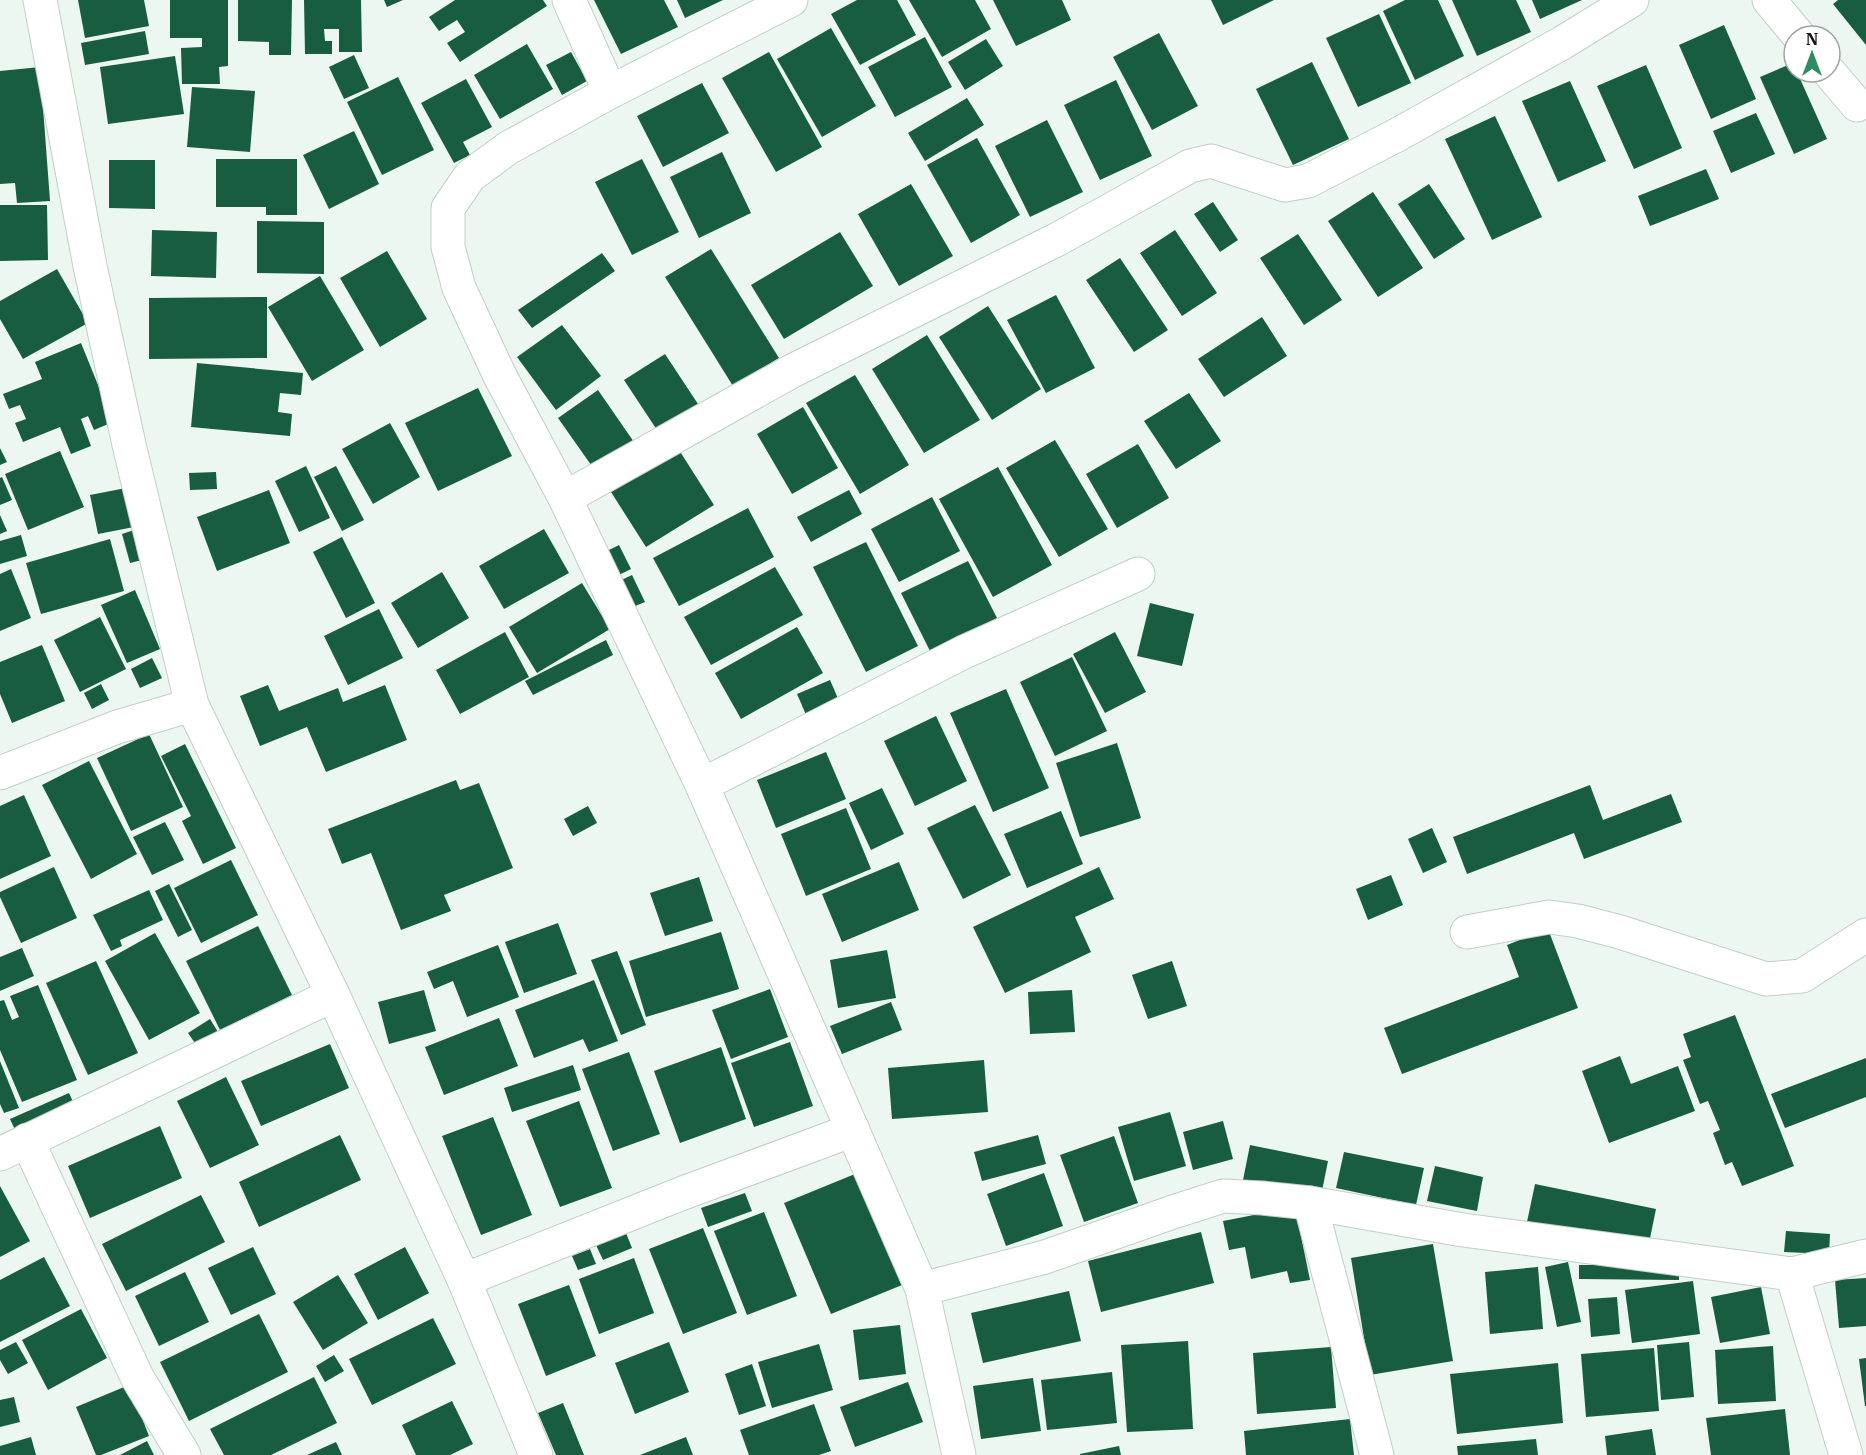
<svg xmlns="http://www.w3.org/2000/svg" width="1866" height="1455" viewBox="0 0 1866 1455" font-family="'IBM Plex Serif',serif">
<rect width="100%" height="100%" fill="#ebf7f0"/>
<g fill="#185d40">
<polygon points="78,0 144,0 149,26 85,38"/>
<polygon points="170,0 228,0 228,66 219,67 220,84 182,84 181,48 202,47 202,38 170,38"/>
<polygon points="238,0 292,0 291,55 269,55 269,42 238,41"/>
<polygon points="304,0 361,0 362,52 339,52 339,29 324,29 325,41 332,41 332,54 305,54"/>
<polygon points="384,0 403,0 387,7"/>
<polygon points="455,0 543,0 547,6 460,62 447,43 465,32 457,20 439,31 429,17"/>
<polygon points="594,0 664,0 678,27 621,54"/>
<polygon points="677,0 723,0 685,18"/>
<polygon points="857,0 897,0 916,35 860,65 831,14"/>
<polygon points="909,0 975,0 991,29 942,57"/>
<polygon points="993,0 1062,0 1071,20 1016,46"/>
<polygon points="1211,0 1274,0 1223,25"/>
<polygon points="1405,0 1438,0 1464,56 1415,80 1383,11"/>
<polygon points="1452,0 1516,0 1531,32 1477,56"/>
<polygon points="1532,0 1582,0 1540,19"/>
<polygon points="1838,0 1866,0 1866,45 1833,4"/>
<polygon points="1379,14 1411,83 1358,107 1326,38"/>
<polygon points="1724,25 1756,99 1711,119 1679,45"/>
<polygon points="831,28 876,106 822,137 777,59"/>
<polygon points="145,31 149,54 85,65 81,43"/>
<polygon points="1159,33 1198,106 1152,130 1113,57"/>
<polygon points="925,37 952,87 895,117 868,67"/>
<polygon points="986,39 1003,66 965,90 948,62"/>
<polygon points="527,44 553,89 500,119 474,75"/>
<polygon points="571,52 587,81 562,95 546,65"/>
<polygon points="769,52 822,147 776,172 722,78"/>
<polygon points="354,55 369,88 344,99 329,67"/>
<polygon points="175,56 184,114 108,124 100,67"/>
<polygon points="1312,62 1349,139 1293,165 1256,89"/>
<polygon points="1793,63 1794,72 1797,72 1827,139 1794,154 1760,77"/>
<polygon points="1646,65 1682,148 1634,169 1597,86"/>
<polygon points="40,67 50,201 17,203 15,183 0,184 0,71"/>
<polygon points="398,77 434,150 382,175 347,102"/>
<polygon points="466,79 492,127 463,142 470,155 454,163 421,103"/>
<polygon points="1116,80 1152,156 1100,180 1064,105"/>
<polygon points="1570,81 1606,161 1558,182 1522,101"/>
<polygon points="702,83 729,133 663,167 637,116"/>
<polygon points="192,87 255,91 250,152 187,147"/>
<polygon points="967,98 984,125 925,161 908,133"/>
<polygon points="1756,113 1775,154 1731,173 1713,131"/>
<polygon points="1495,116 1542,217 1492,240 1445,139"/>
<polygon points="1047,120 1083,192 1030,217 995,146"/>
<polygon points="354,131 379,184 329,209 303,155"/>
<polygon points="977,138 1020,215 971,243 927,165"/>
<polygon points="722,152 751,213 699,238 670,177"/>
<polygon points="216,159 297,159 297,215 266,215 266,207 216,207"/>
<polygon points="642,159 679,232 632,255 595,182"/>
<polygon points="109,160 155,160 155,209 109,208"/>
<polygon points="1706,169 1719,199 1650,226 1638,196"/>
<polygon points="911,184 953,256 899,286 858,214"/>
<polygon points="1429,184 1465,239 1434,259 1398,204"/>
<polygon points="1373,192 1423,268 1378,297 1328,221"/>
<polygon points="1213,202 1238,240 1220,252 1194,214"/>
<polygon points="0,205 47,205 48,260 0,261"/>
<polygon points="257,221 324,222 324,274 257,273"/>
<polygon points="152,230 217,232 216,278 151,276"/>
<polygon points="1175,230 1217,293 1182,316 1140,253"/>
<polygon points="840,232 873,286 784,339 751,285"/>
<polygon points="1298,234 1342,300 1304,325 1260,258"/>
<polygon points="711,249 779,358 733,386 665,277"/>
<polygon points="387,251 427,319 380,347 340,278"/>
<polygon points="602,253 615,271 532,328 518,310"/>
<polygon points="1120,258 1168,330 1134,352 1086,280"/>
<polygon points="57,269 88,323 23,359 0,319 0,301"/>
<polygon points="320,276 364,350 312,381 268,307"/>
<polygon points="1056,295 1095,368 1046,393 1007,320"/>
<polygon points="267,297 267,358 149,359 149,298"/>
<polygon points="988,306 1041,389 992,420 939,337"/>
<polygon points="1262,317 1287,356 1224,397 1198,359"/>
<polygon points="562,325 601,376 556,410 517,357"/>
<polygon points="927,335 980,420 924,453 872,369"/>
<polygon points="81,343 113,422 94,430 88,416 81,419 91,446 71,454 60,427 23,442 15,423 26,419 20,405 9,409 3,394 42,379 35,362"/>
<polygon points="665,354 698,404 657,430 624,380"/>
<polygon points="197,363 303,373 301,395 280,393 278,412 292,414 290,436 191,427"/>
<polygon points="855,375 909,465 860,494 806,403"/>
<polygon points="478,388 512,456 438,491 405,423"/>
<polygon points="598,390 636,445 596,472 558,418"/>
<polygon points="1189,393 1221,441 1176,469 1144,421"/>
<polygon points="803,407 838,468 792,494 757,434"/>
<polygon points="390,423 420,477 373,504 342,449"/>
<polygon points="1055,440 1108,529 1059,557 1006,468"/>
<polygon points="1138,444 1169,498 1117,528 1086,474"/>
<polygon points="0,448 7,462 0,465"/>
<polygon points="679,450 714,505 646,547 611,492"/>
<polygon points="60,451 84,507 28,530 5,474"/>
<polygon points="306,466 330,518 299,532 275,481"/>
<polygon points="336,466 364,520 342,531 314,477"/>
<polygon points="998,467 1052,565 993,597 939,499"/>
<polygon points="216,472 217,489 190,490 189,473"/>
<polygon points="2,477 12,500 0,505 0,478"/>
<polygon points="131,487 139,526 98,534 90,495"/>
<polygon points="269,490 290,543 217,571 197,517"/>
<polygon points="849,490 862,514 811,542 797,517"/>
<polygon points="932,497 960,551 899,582 871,529"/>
<polygon points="748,508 774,557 679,606 653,558"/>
<polygon points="0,515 7,531 0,534"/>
<polygon points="544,529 569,573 504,609 479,566"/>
<polygon points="134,530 142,560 130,563 122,534"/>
<polygon points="21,535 27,556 0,564 0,541"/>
<polygon points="342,537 375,603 346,618 313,552"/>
<polygon points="110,539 124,591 41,614 26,563"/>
<polygon points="866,542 918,646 866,672 813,567"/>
<polygon points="619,545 631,569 613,578 601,554"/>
<polygon points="968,561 998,620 931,653 901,593"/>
<polygon points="775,567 803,615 711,665 684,617"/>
<polygon points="11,569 31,618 0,631 0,574"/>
<polygon points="442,572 469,618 418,648 391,603"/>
<polygon points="632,575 645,602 628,609 615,583"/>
<polygon points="582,583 610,629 537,673 509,627"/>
<polygon points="135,590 160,649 127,663 101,605"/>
<polygon points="1150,603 1194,614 1182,666 1137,656"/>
<polygon points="379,609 403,658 348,685 324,636"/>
<polygon points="100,617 126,669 80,692 54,640"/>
<polygon points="797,627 823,673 741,719 715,673"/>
<polygon points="505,632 529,677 460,714 436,670"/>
<polygon points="1115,632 1146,692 1105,713 1073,654"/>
<polygon points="606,640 613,655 533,695 525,681"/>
<polygon points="42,645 65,701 12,723 0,694 0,662"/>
<polygon points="1072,657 1107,731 1055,756 1020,682"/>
<polygon points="152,658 162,678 140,688 131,669"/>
<polygon points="830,680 840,703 807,717 797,694"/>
<polygon points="101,684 109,700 92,709 84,693"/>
<polygon points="268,685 279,711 338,688 343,702 385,685 407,740 326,772 307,727 260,746 240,696"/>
<polygon points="1006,689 1049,788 993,812 950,713"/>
<polygon points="936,716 967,781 915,806 884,741"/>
<polygon points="149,734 183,807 131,831 97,758"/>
<polygon points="1117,743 1141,818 1080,837 1056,763"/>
<polygon points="185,744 236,848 203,864 182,821 191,816 161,756"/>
<polygon points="826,752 846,799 776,828 757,780"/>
<polygon points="89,761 137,854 91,879 42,785"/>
<polygon points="456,780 460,790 479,783 513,868 444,895 451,911 401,930 371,853 342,864 328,829"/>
<polygon points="1590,785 1603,820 1671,794 1682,822 1584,859 1574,833 1467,874 1453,837"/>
<polygon points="882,788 904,834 871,850 849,803"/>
<polygon points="24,795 51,856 0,879 0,806"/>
<polygon points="975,805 1011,875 963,899 927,828"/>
<polygon points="588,806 597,823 573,836 564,819"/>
<polygon points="846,808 871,869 806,896 781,834"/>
<polygon points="1061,811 1083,864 1027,888 1004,834"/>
<polygon points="165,822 184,860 152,875 133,837"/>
<polygon points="1432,828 1447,862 1423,873 1408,839"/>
<polygon points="231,860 258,915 201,943 174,888"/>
<polygon points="899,862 919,910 842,942 822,894"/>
<polygon points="54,867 77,918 21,943 0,897 0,892"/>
<polygon points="1099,867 1114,899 1075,917 1091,952 1005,993 973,927"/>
<polygon points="1391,875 1403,905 1368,920 1356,889"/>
<polygon points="699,877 713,921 665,936 650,893"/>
<polygon points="169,884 192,930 178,937 155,891"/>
<polygon points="149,890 163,920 120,940 122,946 111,951 93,915"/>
<polygon points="558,923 577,974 524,993 505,942"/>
<polygon points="258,926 292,995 220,1030 186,961"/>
<polygon points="1548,929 1578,1008 1402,1074 1384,1028 1519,977 1507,945"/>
<polygon points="721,932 739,989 646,1017 629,961"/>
<polygon points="155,933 200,1013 149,1040 105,961"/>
<polygon points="498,945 519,997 467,1017 453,981 434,989 427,972"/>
<polygon points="22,948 34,976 0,991 0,957"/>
<polygon points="887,950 896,998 838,1008 830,960"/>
<polygon points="617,951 646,1025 621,1035 591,960"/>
<polygon points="96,961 138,1053 88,1075 46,983"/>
<polygon points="1172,961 1187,1006 1148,1019 1132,975"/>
<polygon points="594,980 618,1041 589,1052 583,1039 534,1058 515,1010"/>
<polygon points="38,985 77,1080 22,1102 0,1050 0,1001 4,1000 12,1020 19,1017 10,996"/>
<polygon points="770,989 788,1037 731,1059 712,1010"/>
<polygon points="424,990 436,1031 389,1044 378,1002"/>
<polygon points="1072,990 1075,1032 1030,1034 1028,992"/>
<polygon points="891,1002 902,1030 842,1054 830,1026"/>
<polygon points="1735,1015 1794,1166 1742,1186 1732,1162 1725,1165 1713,1133 1720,1130 1708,1101 1700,1104 1683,1060 1691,1057 1683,1034"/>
<polygon points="499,1018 518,1066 444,1095 425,1047"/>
<polygon points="210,1019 218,1032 197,1046 188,1033"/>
<polygon points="790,1042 813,1106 754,1127 731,1063"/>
<polygon points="330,1044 349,1088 261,1126 241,1081"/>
<polygon points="721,1047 746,1119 680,1143 654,1071"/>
<polygon points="629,1052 660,1134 613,1151 582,1069"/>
<polygon points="1620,1056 1631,1084 1678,1066 1695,1111 1609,1143 1582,1071"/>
<polygon points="1866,1058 1866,1097 1785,1128 1771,1094"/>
<polygon points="984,1060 988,1112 892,1119 888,1068"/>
<polygon points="0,1061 19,1108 4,1113 0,1104"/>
<polygon points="573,1065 581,1090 512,1112 504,1088"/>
<polygon points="226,1077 259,1145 210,1168 177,1101"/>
<polygon points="69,1093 75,1106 16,1132 10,1119"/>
<polygon points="579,1101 612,1188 560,1207 526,1121"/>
<polygon points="1170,1112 1186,1166 1134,1181 1118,1127"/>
<polygon points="493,1117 532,1215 481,1235 442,1136"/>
<polygon points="1223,1121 1233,1159 1193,1170 1183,1132"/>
<polygon points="160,1126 182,1178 90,1218 68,1166"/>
<polygon points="340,1135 361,1180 259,1227 239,1182"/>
<polygon points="1038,1135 1046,1164 982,1181 974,1152"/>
<polygon points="1114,1136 1138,1203 1084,1222 1060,1155"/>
<polygon points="1250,1145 1328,1161 1321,1196 1243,1180"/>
<polygon points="1344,1152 1424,1168 1416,1205 1336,1188"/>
<polygon points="1435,1166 1483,1177 1477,1211 1427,1201"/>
<polygon points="1044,1173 1063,1226 1006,1246 987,1194"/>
<polygon points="855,1174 902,1285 831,1314 784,1203"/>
<polygon points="1535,1184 1656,1209 1648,1248 1527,1222"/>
<polygon points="0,1186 30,1241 0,1257"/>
<polygon points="745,1193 752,1211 708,1227 701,1208"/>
<polygon points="201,1195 225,1242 126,1291 102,1244"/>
<polygon points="1295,1207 1310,1280 1290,1283 1287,1271 1251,1279 1245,1247 1229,1250 1223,1221"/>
<polygon points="764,1212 797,1296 747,1315 714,1231"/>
<polygon points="703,1228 737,1313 683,1334 649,1249"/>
<polygon points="1786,1231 1830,1234 1829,1254 1784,1252"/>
<polygon points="1201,1232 1214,1283 1101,1312 1088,1261"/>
<polygon points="626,1233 632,1248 603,1260 596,1245"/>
<polygon points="1433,1244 1453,1361 1370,1375 1351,1258"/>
<polygon points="253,1247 276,1294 231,1315 208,1268"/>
<polygon points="405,1247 429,1293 378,1320 354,1274"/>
<polygon points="590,1249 596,1264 578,1270 572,1256"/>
<polygon points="44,1257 70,1306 0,1342 0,1280"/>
<polygon points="634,1258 654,1313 599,1334 579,1279"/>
<polygon points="1568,1262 1581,1322 1557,1327 1545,1267"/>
<polygon points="1579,1265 1679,1265 1679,1280 1579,1279"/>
<polygon points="1538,1267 1543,1329 1490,1334 1485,1272"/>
<polygon points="185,1272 209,1322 159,1346 135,1296"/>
<polygon points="338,1275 368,1323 323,1350 293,1302"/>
<polygon points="1866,1278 1866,1326 1839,1328 1835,1280"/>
<polygon points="1693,1281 1700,1334 1632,1343 1625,1290"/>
<polygon points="569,1285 596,1356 546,1376 518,1304"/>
<polygon points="1761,1287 1770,1334 1720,1343 1711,1297"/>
<polygon points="1069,1291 1081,1341 983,1363 971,1313"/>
<polygon points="1617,1297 1620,1334 1591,1337 1588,1299"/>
<polygon points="81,1309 107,1358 48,1390 22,1340"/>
<polygon points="259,1314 288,1372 189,1421 160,1362"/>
<polygon points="433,1318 456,1364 372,1405 349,1359"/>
<polygon points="900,1325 906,1374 859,1380 853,1330"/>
<polygon points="1188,1341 1193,1429 1127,1432 1121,1345"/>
<polygon points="16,1342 28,1363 8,1374 0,1360 0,1350"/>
<polygon points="669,1342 689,1392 635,1414 615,1363"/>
<polygon points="1689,1342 1694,1397 1661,1400 1657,1345"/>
<polygon points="819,1344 833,1390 772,1408 758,1362"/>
<polygon points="1773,1346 1776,1401 1718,1404 1715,1350"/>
<polygon points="1331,1347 1336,1408 1257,1414 1253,1353"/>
<polygon points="1654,1348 1659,1411 1586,1417 1581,1354"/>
<polygon points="334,1355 344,1371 325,1382 316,1366"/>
<polygon points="1866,1358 1866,1406 1865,1406 1859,1359"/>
<polygon points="1558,1363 1563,1423 1457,1434 1450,1374"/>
<polygon points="752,1364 766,1406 739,1415 725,1374"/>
<polygon points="1112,1372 1117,1423 1047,1430 1041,1380"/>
<polygon points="314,1377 337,1423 271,1455 224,1455 210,1429"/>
<polygon points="1033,1378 1041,1431 981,1439 973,1386"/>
<polygon points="908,1382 923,1422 855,1447 840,1407"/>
<polygon points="129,1385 149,1436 101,1455 96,1455 76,1407"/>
<polygon points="14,1397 20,1422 0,1427 0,1400"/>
<polygon points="452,1401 473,1444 450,1455 416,1455 402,1425"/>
<polygon points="563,1403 584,1455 556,1455 538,1413"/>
<polygon points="814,1404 831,1451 819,1455 749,1455 740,1430"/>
<polygon points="1785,1409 1790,1455 1711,1455 1706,1418"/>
<polygon points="1350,1419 1354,1455 1246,1455 1244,1431"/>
<polygon points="1652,1429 1656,1455 1607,1455 1605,1436"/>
<polygon points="31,1437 36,1455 0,1455 0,1446"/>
<polygon points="686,1437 693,1455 640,1455"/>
<polygon points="1536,1439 1538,1455 1458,1455 1457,1446"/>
<polygon points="147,1441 154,1455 120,1455"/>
<polygon points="336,1442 342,1455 307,1455"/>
<polygon points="1119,1446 1121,1455 1080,1455 1080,1454"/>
</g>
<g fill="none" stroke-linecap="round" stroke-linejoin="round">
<g stroke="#c3cec8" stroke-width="35">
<g id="minor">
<polyline points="40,0 90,266 130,449 192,705 333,995 464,1280 536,1455"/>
<polyline points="569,0 610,92"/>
<polyline points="791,0 610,92 508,148 470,176 448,208 448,247 459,288 500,376 565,498 702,785 922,1289 959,1455"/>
<polyline points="1769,0 1799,36"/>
<polyline points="1829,72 1857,105"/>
<polyline points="565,498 792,371 1058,239 1190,166 1211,161 1285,185 1308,181 1397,135 1562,43 1632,0"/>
<polyline points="0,773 117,727 192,705"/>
<polyline points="702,785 964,652 1138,574"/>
<polyline points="1467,932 1549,917 1578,921 1620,932 1766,979 1802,976 1866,935"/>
<polyline points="27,1140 137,1377 184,1455"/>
<polyline points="0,1154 333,995"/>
<polyline points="1310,1203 1377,1455"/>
<polyline points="1792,1274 1846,1455"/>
<polyline points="464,1280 683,1193 853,1130"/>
<polyline points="922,1289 1045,1257 1173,1212 1223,1196 1262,1198 1310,1203 1463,1230 1792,1274 1866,1256"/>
</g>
</g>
<use href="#minor" stroke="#fff" stroke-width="33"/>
</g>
<g transform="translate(1812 54)"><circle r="28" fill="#ffffff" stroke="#a1a3a1" stroke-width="1.5"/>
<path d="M0-4.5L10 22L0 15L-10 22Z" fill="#2e8c64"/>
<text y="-9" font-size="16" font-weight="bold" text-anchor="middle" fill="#141815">N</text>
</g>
</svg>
